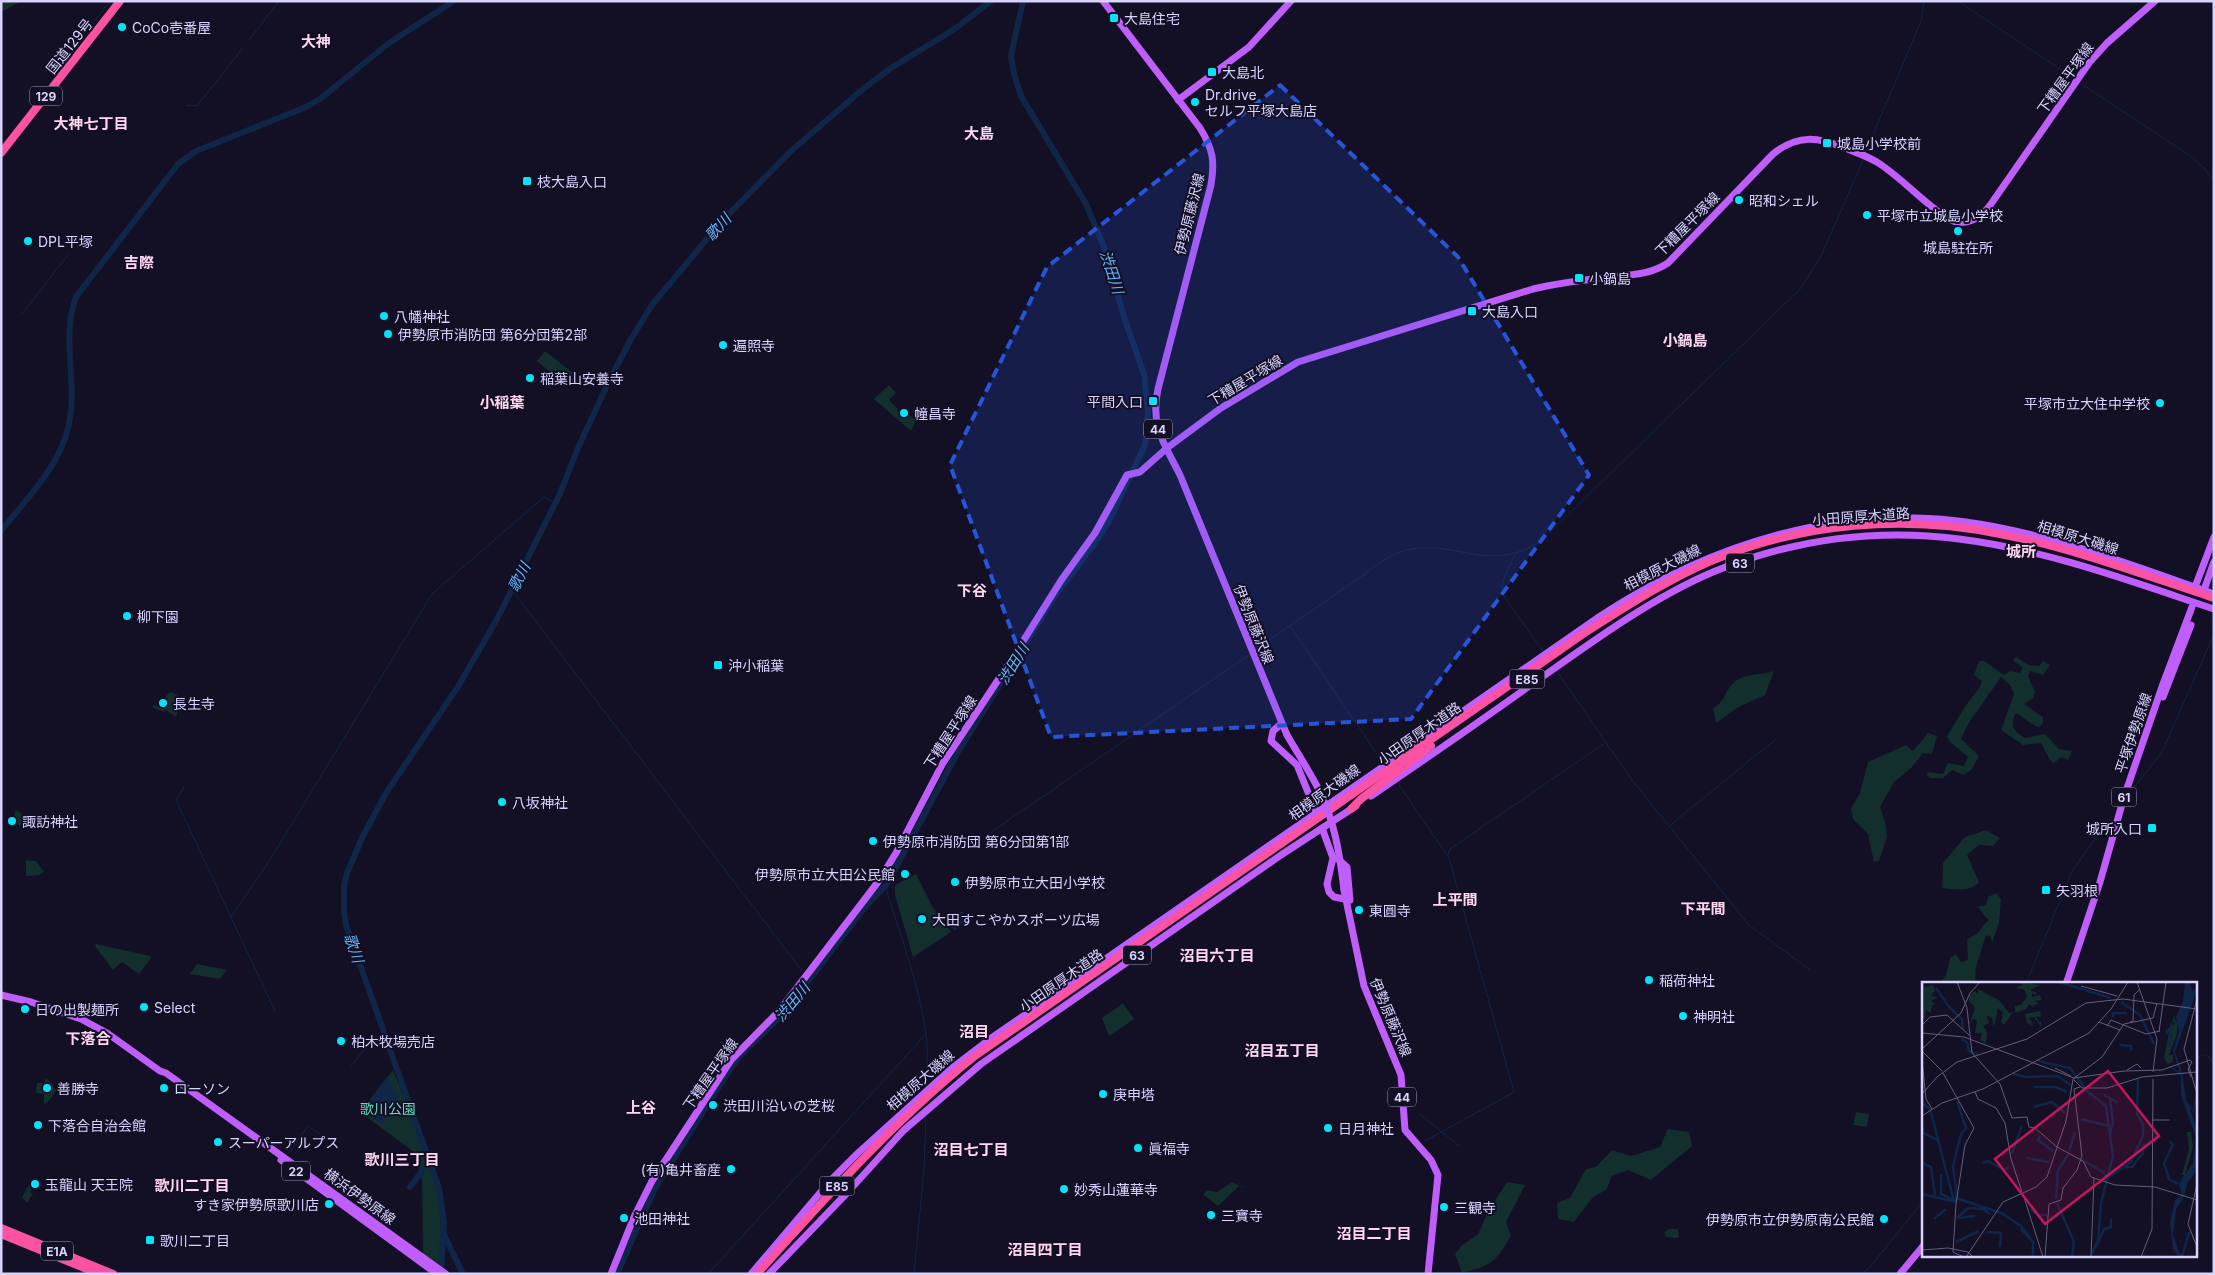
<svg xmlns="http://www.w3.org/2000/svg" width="2215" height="1275" viewBox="0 0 2215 1275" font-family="Inter,'Noto Sans JP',sans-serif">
<rect width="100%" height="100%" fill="#130f25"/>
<g fill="#122e2d">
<polygon points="1,1 22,1 1,12"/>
<polygon points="545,351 574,374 566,385 537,361"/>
<polygon points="889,385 896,393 889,400 898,409 897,411 904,416 907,413 916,420 911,431 874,399"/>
<path d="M2016 657 2029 665 2039 666 2043 661 2050 665 2043 675 2030 671 2028 676 2035 692 2033 698 2024 704 2043 717V723L2039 727 2035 726 2018 714H2015C2010 728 2014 731 2025 738L2045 734 2059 749 2072 751 2068 760 2062 757 2054 763 2050 760 2041 743 2023 745 2001 730 2014 694 2010 685 2001 677 1968 724 1961 739 1979 756 1972 769 1964 775 1952 770 1943 778H1930L1927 775 1928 772 1943 774 1948 763 1964 766 1968 757 1950 742 1947 736 1966 705 1980 687 1982 681 1974 675 1979 661H1984L2004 675 2010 671 2020 673 2023 668 2013 660Z"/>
<path d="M1774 671 1765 695 1737 708 1716 723 1713 708C1727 699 1721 698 1730 687 1740 672 1760 676 1774 671Z"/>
<polygon points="171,692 182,698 176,717 166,710 164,712 152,707 154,705 163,708 166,696"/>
<polygon points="1928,733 1937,736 1932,754 1923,753 1911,768 1894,782 1880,807 1886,825 1887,837 1879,861 1874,862 1868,834 1853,819 1851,808 1860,793 1868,762 1906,745 1913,751"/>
<polygon points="16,810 25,816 21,826 12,822"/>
<path d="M1986 830 2000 838 1993 846 1979 845 1967 855 1979 882C1970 893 1954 889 1942 888L1943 863 1965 837Z"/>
<polygon points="26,860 36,861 44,872 39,875 26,876"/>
<polygon points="916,874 932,906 951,932 913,957 895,895 895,885"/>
<polygon points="1996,893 2001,899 1999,923 1992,943 1991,937 1986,935 1976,967 1975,984 1939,984 1946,975 1950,958 1956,954 1961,962 1968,960 1967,939 1977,934 1988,920 1978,907 1986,905 1988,897"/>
<polygon points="96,944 150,956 151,958 139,974 122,962 113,970 95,946"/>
<polygon points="197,964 227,970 220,979 190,974"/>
<polygon points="1123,1003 1134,1019 1111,1035 1108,1034 1102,1018"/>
<path d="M393 1070C410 1113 433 1158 441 1204 444 1224 441 1246 441 1266L423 1254 422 1180 414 1152 360 1112Z"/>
<polygon points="46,1078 54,1085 52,1087 57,1090 46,1104 44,1103 44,1094 36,1093 37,1083 44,1083"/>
<polygon points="1856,1112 1869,1114 1867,1127 1853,1125"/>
<polygon points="1668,1129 1689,1132 1692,1146 1651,1180 1628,1170 1612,1176 1606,1190 1593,1197 1574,1222 1558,1219 1557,1203 1570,1198 1586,1169 1596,1167 1612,1150 1631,1156 1660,1147"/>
<polygon points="1232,1182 1247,1189 1239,1186 1218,1206 1204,1195 1206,1190 1217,1192"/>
<path d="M1507 1182 1525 1185 1506 1222 1511 1236C1495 1263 1492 1265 1462 1273L1455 1254 1462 1245 1478 1234 1489 1210Z"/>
<polygon points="29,1185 33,1188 30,1192 33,1194 27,1203 22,1197"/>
<polygon points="1669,1229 1678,1229 1679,1238 1666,1237 1664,1232"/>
</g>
<g fill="#0f2649">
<polygon points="962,911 968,920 954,931 946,920"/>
<polygon points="387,1077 399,1100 382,1124 363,1110"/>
</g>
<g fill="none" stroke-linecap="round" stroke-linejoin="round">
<g stroke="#0f2649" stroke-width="1">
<polyline points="1958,1 2075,79"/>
<polyline points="88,29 110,1"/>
<polyline points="248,41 279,1"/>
<polyline points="2080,83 2192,157 2204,168 2214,181"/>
<polyline points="186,105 197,106 242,49"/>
<polyline points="1865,154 1921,21 1924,1"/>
<polyline points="22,314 68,255"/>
<path d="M1515 555C1508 571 1498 581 1505 598L1543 651"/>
<polyline points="512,590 802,971"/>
<polyline points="1290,626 1381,760"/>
<path d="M1255 650C1288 627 1321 604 1355 581 1371 570 1388 554 1407 550 1456 539 1488 574 1540 542L1801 288 1821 256 1864 158"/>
<polyline points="1558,673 1632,780 1749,925 1810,970"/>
<polyline points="1399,785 1449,858 1514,1092 1425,1141"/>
<polyline points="184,787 176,800 275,1011"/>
<polyline points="2132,790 2162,752 2214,634"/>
<polyline points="1669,827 1674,822 1776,739"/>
<polyline points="987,835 1250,654"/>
<polyline points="1448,855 1450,849 1605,743"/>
<path d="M887 884V892C902 941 922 992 927 1044 928 1058 926 1072 926 1086"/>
<polyline points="231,917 268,863 432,594 544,497 555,503"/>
<polyline points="2026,984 2072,871 2111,817"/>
<polyline points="2196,1059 2202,1055 2207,1055 2214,1064"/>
<polyline points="351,1066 373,1039"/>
<polyline points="1420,1114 1459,1146"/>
<polyline points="289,1153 308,1126 331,1142"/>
<polyline points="708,1274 924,1036"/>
<polyline points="914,1274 924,1170 926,1115"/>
<polyline points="1862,1274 1870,1267 1924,1200"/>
</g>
<g stroke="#0f2649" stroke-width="6">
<path d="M1 531C30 494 67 460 71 411 75 373 62 334 76 297L178 164 196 151 306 107 320 99 389 43 454 1"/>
<polyline points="410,1187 422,1171"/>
<polyline points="445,1237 463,1274"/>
<polyline points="441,1274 444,1222 439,1188 346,925 344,912 344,885 347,873 363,836 386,793 459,685 497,619 559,496 578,448 610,379 631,339 652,305 722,221 791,151 863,89 891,68 953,30 991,1"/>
<polyline points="617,1274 655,1188 729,1071 740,1056 783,1014 866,906 887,884 958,752 1055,596 1098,539 1110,519 1145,445 1148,412 1144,374 1125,320 1104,247 1086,204 1021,96 1014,74 1011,56 1023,1"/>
</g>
<g stroke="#bf5efb" stroke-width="7">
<path d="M1103 1 1200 128C1213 149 1215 161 1211 185L1158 389C1150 426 1164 443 1180 475L1287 735"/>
<polyline points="1178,100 1249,47 1291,1"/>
<polyline points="2195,587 2214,537"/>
<polyline points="2204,590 2214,562"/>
<polyline points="2163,697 2191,625"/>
<polyline points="1281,724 1273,731 1271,741 1297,765 1316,812"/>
<path d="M1371 796C1424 760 1476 724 1528 687 1585 647 1649 599 1713 572 1791 540 1875 528 1959 539 2047 550 2130 581 2214 609"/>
<polyline points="1322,828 1333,858 1327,884 1329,892 1334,897 1350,900 1347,867 1338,859 1333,858"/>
<polyline points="1344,890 1364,986 1401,1075 1405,1130 1431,1160 1438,1175 1428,1274"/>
<polyline points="2066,984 2100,882 2124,797 2163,684 2192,607"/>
<polyline points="1,995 31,1002 81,1019 107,1033 160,1071 166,1073 446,1274"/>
<polyline points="281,1160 437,1274"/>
<path d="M611 1274 634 1217 652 1181 731 1060 780 1010 878 882 896 853 943 763 1010 662 1062 579 1095 533 1127 475 1140 472 1167 448 1221 408 1298 362 1533 289C1558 283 1583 280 1609 277 1629 275 1650 275 1668 263L1773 154C1798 134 1818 137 1845 148 1857 153 1870 157 1880 164 1905 181 1925 204 1950 220 1967 227 1981 218 1991 204L2089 63 2107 43 2155 1"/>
<path d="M751 1274 831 1180 858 1153 952 1068 990 1039 1599 617C1710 543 1845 501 1979 524 2059 537 2137 567 2214 594"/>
<polyline points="769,1274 847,1193 904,1130 981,1064 1281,855 1356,806"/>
<polyline points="1900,1274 1924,1245"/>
</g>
<g stroke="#fb52a4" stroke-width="8">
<polyline points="1,153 120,1"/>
<polyline points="1351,809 1361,799 1431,746"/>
<polyline points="1,1228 113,1274"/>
<polyline points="1,1234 99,1274"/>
<path d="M757 1274C826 1197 894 1121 975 1056L1586 632C1627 606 1667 580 1711 561 1802 523 1904 514 2000 534 2073 548 2144 575 2214 598"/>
</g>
<path stroke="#bf5efb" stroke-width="7" d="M1287 735C1298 754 1310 772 1320 792 1335 823 1340 856 1344 890"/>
</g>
<path fill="#2655da" fill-opacity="0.2" stroke="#2655da" stroke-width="4" stroke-dasharray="10 6" stroke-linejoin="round" d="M1280 85 1458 257 1589 475 1411 719 1051 737 950 465 1047 267Z"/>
<g fill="#06e2f8" stroke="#130f25" stroke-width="2">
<rect x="1109" y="13" width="10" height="10" rx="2.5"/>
<circle cx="122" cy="27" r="5"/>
<rect x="1207" y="67" width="10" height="10" rx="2.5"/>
<circle cx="1195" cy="102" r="5"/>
<rect x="1822" y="138" width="10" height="10" rx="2.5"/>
<rect x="522" y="176" width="10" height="10" rx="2.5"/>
<circle cx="1739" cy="200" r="5"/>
<circle cx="1867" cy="215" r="5"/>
<circle cx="1958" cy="231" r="5"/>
<circle cx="28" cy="241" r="5"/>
<rect x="1574" y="273" width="10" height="10" rx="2.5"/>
<rect x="1467" y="306" width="10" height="10" rx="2.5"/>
<circle cx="384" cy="316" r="5"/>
<circle cx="388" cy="334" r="5"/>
<circle cx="723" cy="345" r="5"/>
<circle cx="530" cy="378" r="5"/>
<rect x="1148" y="396" width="10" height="10" rx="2.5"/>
<circle cx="2160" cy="403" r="5"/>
<circle cx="904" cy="413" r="5"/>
<circle cx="127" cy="616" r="5"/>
<rect x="713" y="660" width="10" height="10" rx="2.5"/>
<circle cx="163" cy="703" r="5"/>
<circle cx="502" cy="802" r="5"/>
<circle cx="12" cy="821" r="5"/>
<rect x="2147" y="823" width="10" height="10" rx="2.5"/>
<circle cx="873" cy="841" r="5"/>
<circle cx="905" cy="874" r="5"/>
<circle cx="955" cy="882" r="5"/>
<rect x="2041" y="885" width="10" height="10" rx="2.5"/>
<circle cx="1359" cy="910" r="5"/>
<circle cx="922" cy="919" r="5"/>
<circle cx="1649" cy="980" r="5"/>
<circle cx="144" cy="1007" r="5"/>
<circle cx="25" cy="1009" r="5"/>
<circle cx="1683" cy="1016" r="5"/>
<circle cx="341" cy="1041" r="5"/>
<circle cx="47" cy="1088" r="5"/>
<circle cx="164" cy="1088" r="5"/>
<circle cx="1103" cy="1094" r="5"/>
<circle cx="713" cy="1105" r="5"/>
<circle cx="38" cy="1125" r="5"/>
<circle cx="1328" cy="1128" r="5"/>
<circle cx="218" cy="1142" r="5"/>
<circle cx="1138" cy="1148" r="5"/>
<circle cx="731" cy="1169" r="5"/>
<circle cx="35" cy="1184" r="5"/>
<circle cx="1064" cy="1189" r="5"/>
<circle cx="329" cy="1204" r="5"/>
<circle cx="1444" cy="1207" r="5"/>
<circle cx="1211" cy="1215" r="5"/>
<circle cx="624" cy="1218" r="5"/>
<circle cx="1884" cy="1219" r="5"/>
<rect x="145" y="1235" width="10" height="10" rx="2.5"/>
</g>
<g text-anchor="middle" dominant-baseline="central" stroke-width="4" stroke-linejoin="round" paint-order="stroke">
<g fill="#130f25" stroke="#9d99bd" stroke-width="1">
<rect x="30" y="86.5" width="32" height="19" rx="4"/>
<rect x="1144" y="419.5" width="28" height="19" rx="4"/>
<rect x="1726" y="553.5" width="28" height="19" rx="4"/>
<rect x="1509.5" y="669.5" width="35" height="19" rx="4"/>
<rect x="2111.5" y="787.5" width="25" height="19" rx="4"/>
<rect x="1123" y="945.5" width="28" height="19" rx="4"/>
<rect x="1388" y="1087.5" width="28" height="19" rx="4"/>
<rect x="282" y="1161.5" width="28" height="19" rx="4"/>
<rect x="819.5" y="1176.5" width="35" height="19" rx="4"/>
<rect x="41" y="1241.5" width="32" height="19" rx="4"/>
</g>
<g font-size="12" font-weight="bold" fill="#d8d4fe">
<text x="46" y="96">129</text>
<text x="1158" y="429">44</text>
<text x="1740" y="563">63</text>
<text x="1527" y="679">E85</text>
<text x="2124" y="797">61</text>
<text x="1137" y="955">63</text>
<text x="1402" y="1097">44</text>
<text x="296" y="1171">22</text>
<text x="837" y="1186">E85</text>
<text x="57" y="1251">E1A</text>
</g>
<g font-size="14" fill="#d8d4fe" stroke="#130f25" text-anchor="start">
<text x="1124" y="18">大島住宅</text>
<text x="132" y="27">CoCo壱番屋</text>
<text x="1222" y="72">大島北</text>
<text x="1205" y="94">Dr.drive<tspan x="1205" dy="16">セルフ平塚大島店</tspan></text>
<text x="1837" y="143">城島小学校前</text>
<text x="537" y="181">枝大島入口</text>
<text x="1749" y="200">昭和シェル</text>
<text x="1877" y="215">平塚市立城島小学校</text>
<text x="38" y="241">DPL平塚</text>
<text x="1958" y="247" text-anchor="middle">城島駐在所</text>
<text x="1589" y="278">小鍋島</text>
<text x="1482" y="311">大島入口</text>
<text x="394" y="316">八幡神社</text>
<text x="398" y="334">伊勢原市消防団 第6分団第2部</text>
<text x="733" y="345">遍照寺</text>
<text x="540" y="378">稲葉山安養寺</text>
<text x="1143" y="401" text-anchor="end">平間入口</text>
<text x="2150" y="403" text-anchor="end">平塚市立大住中学校</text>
<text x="914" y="413">幢昌寺</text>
<text x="137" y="616">柳下園</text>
<text x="728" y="665">沖小稲葉</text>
<text x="173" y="703">長生寺</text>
<text x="512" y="802">八坂神社</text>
<text x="22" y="821">諏訪神社</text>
<text x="2142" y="828" text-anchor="end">城所入口</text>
<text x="883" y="841">伊勢原市消防団 第6分団第1部</text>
<text x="895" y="874" text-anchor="end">伊勢原市立大田公民館</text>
<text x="965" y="882">伊勢原市立大田小学校</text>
<text x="2056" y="890">矢羽根</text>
<text x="1369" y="910">東圓寺</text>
<text x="932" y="919">大田すこやかスポーツ広場</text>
<text x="1659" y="980">稲荷神社</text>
<text x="154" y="1007">Select</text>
<text x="35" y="1009">日の出製麺所</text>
<text x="1693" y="1016">神明社</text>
<text x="351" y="1041">柏木牧場売店</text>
<text x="57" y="1088">善勝寺</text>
<text x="174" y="1088">ローソン</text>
<text x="1113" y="1094">庚申塔</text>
<text x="723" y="1105">渋田川沿いの芝桜</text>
<text x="48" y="1125">下落合自治会館</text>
<text x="1338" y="1128">日月神社</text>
<text x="228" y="1142">スーパーアルプス</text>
<text x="1148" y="1148">眞福寺</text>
<text x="721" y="1169" text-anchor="end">(有)亀井畜産</text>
<text x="45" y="1184">玉龍山 天王院</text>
<text x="1074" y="1189">妙秀山蓮華寺</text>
<text x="319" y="1204" text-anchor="end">すき家伊勢原歌川店</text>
<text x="1454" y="1207">三観寺</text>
<text x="1221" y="1215">三寶寺</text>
<text x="634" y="1218">池田神社</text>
<text x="1874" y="1219" text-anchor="end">伊勢原市立伊勢原南公民館</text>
<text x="160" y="1240">歌川二丁目</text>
</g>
<g font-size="14" fill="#d8d4fe" stroke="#130f25">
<text transform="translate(69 46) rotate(-52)">国道129号</text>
<text transform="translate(2065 78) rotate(-54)">下糟屋平塚線</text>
<text transform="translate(1189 214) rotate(-76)">伊勢原藤沢線</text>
<text transform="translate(1687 224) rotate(-45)">下糟屋平塚線</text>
<text transform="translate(1245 380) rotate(-31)">下糟屋平塚線</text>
<text transform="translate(1861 516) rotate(-4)">小田原厚木道路</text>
<text transform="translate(2078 537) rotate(17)">相模原大磯線</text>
<text transform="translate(1662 567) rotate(-27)">相模原大磯線</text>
<text transform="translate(1254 624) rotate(68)">伊勢原藤沢線</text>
<text transform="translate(950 732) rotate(-57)">下糟屋平塚線</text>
<text transform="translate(1419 733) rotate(-35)">小田原厚木道路</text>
<text transform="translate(2133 733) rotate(-71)">平塚伊勢原線</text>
<text transform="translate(1324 792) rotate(-36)">相模原大磯線</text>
<text transform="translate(1061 980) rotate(-35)">小田原厚木道路</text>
<text transform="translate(1391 1017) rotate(67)">伊勢原藤沢線</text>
<text transform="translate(710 1074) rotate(-55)">下糟屋平塚線</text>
<text transform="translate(920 1080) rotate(-41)">相模原大磯線</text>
<text transform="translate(360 1196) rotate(36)">横浜伊勢原線</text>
</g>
<g font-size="14" fill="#61ddbd" stroke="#130f25">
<text x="388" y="1108">歌川公園</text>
</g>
<g font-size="15" font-weight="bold" fill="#fed6f0" stroke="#130f25">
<text x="316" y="41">大神</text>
<text x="91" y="123">大神七丁目</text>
<text x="979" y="133">大島</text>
<text x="139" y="262">吉際</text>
<text x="1685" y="340">小鍋島</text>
<text x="502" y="402">小稲葉</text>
<text x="2021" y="551">城所</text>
<text x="972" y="590">下谷</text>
<text x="1455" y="899">上平間</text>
<text x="1703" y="908">下平間</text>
<text x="1217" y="955">沼目六丁目</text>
<text x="974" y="1031">沼目</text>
<text x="88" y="1038">下落合</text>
<text x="1282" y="1050">沼目五丁目</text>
<text x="641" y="1107">上谷</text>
<text x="971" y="1149">沼目七丁目</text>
<text x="402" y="1159">歌川三丁目</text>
<text x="192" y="1185">歌川二丁目</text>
<text x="1374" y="1233">沼目二丁目</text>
<text x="1045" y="1249">沼目四丁目</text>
</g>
<g font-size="15" font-style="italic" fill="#65b7fb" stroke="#130f25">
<text transform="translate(718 227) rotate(-48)">歌川</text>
<text transform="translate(1112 272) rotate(72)">渋田川</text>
<text transform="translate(519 577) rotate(-63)">歌川</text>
<text transform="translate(1013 664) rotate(-58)">渋田川</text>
<text transform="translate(354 948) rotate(71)">歌川</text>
<text transform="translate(792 1002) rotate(-50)">渋田川</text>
</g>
</g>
<g transform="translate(1922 982)">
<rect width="275" height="275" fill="#130f25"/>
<path d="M0 0 3 5 11 3 13 9 9 13 16 16 8 19 13 21 9 25 14 27 9 26V31L4 28 3 37 0 36ZM97 0 119 3 108 8 115 11 114 13 110 11V15L118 13 120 18 112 19 117 21 111 24 114 27 107 22 104 27 93 31V24L99 23 105 15 102 7H97L94 5 101 3ZM56 7 78 19 87 31 91 30 82 43 79 40 81 33 79 34 81 31 76 26 72 45 70 36 64 33 67 41 61 44 65 50 64 62 58 58 60 52 53 51 55 38 51 37 47 43 53 26 47 19V13L53 9 56 12ZM118 29 119 35 114 34 117 40 119 39V45L112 35 107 36 112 44 105 41 103 32ZM252 34 255 41V52L247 73H251V80L246 82 242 76 247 50 244 53V48L253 41 250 40ZM265 150H269L271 165 263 193H260L267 167Z" fill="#122e2d"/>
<path d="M263 0H267L272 11V7L275 8 253 70 260 89 264 118 270 127V123L271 130 273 116 275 112 272 130 270 129V127H268L275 147V188L266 200 261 217 254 227 251 253 259 274 262 265 261 275H256L252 268V275L248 241 253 218 260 213 257 201 271 181 274 156 259 113V94L248 85 233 65 248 84 258 91 251 69 257 50 254 35 261 19Z" fill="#0f2649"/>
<path fill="none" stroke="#0f2649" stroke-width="2.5" d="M137 0 189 16M14 6 27 25 40 37 41 47M199 20 218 33 232 62M191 35V31H205M39 57 45 60 47 69 56 72M198 63 209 64V69M248 65 249 41M116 79 148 86 165 109 184 124 191 174 179 221 176 258 170 272M91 92 104 95 136 94 148 103M112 105H134L145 110M182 113 196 121M0 116 2 123 8 127 31 215 79 231 99 244 111 260V275M35 119 44 146 39 152 31 184 35 214M112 125 130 120 143 131M159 137 187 144M0 146 2 151 15 158M188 150 191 141 188 116M118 154 116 158 131 169M248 159 251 163 242 181 247 197 256 202M147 169 153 150M90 171 100 143M105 176 127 180M162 179 181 190 185 196M0 181 9 185 13 213M61 181 66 179 82 188 87 185M203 185H210L221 171 222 162M19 192V212L34 219M186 196 209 180 221 154V142L215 132 216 97M0 212 34 220M134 217 136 188 146 173M135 221 152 260 150 275M108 227 116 233H125M35 236 46 226 61 227 68 232M37 236 53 234M12 237 24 227M99 247 111 260M65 250 79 251 78 265M34 260 57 249M174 265 182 247 189 245V237M260 275 267 250"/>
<path fill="none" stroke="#625e7c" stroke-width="1" d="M35 0 45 26 50 71 78 102 90 136 105 135 107 145 113 146 135 165 161 179 169 195 193 203 233 205 275 218M215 0 235 57 231 90M159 4 195 14M275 17 262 67 275 112M177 40 198 48M208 40 211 39 212 13 217 8M0 43 8 35 25 33 47 53M185 44 189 38 224 52 238 49M237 50 244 0M0 51 42 55 152 96 202 89 240 88 268 78 270 80 266 87 269 95M0 67 39 31 48 11 58 0M0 69 20 89M0 78 4 117 10 127M133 86 149 94M205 88 215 82 219 86M21 91 52 146 43 163 34 222 31 270 42 275M152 98 160 106H185L220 95 275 90M53 110 56 117 74 126 83 141 89 177 100 210M0 112 15 95 35 80 105 57 164 21 201 17 275 27M0 134 20 121 61 107 167 51 189 27 206 0M230 138H248M275 202 266 242 275 265M101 212 121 275M0 268 26 266 46 270 51 275M44 275 81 220 114 205 125 195 144 139 151 97 180 75 202 42 231 36 235 21M123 275 127 222 139 218 141 206 155 188 160 174 152 107 158 105M169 275 172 196M219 275 230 247 231 97"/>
<path fill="#c2185b" fill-opacity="0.15" stroke="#c2185b" stroke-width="2.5" d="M186 89 237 154 123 242 73 177Z"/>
<rect width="275" height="275" fill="none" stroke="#d8d4fe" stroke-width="2.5"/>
</g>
<rect width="2215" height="1275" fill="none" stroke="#d8d4fe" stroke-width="5"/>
</svg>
